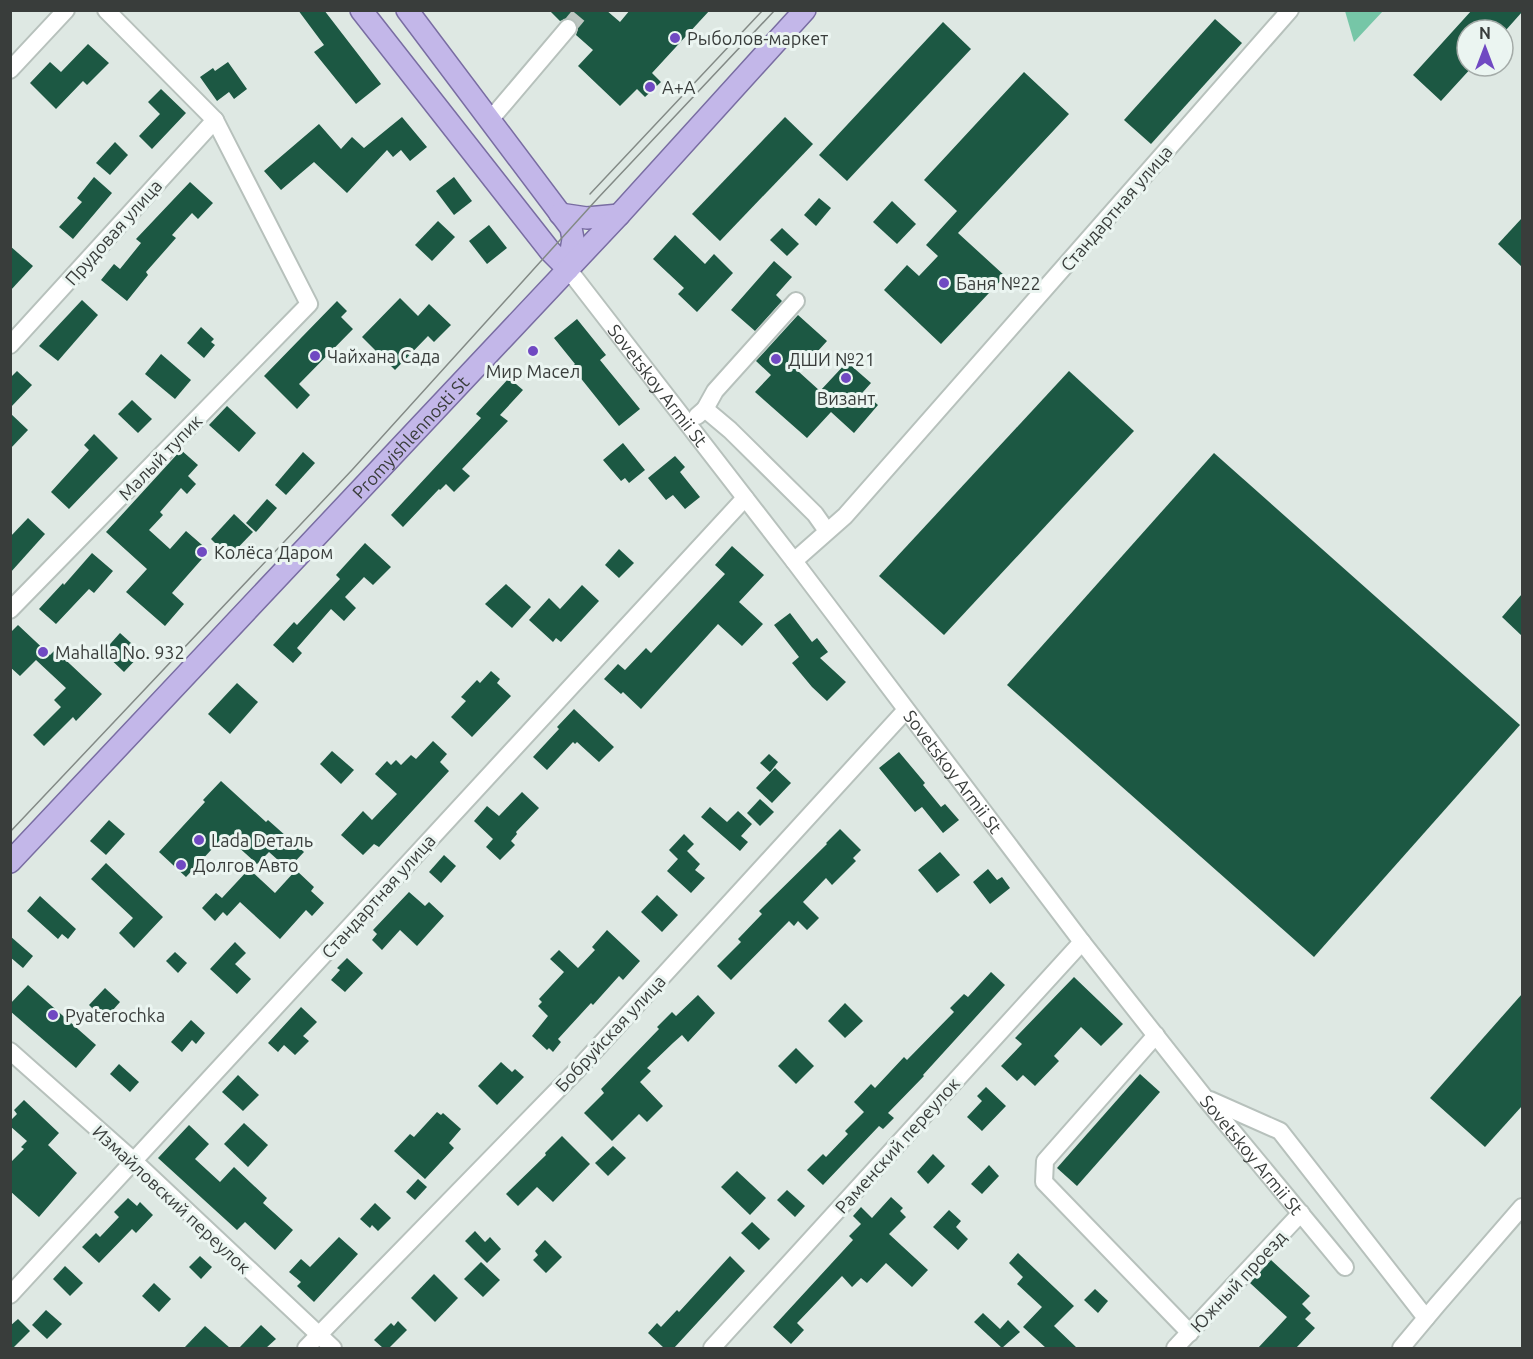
<svg xmlns="http://www.w3.org/2000/svg" width="1533" height="1359" viewBox="0 0 1533 1359" font-family="Ubuntu,sans-serif">
<rect width="100%" height="100%" fill="#dee8e3"/>
<polygon fill="#76c6a7" points="1345,11 1345,10 1383,11 1354,42"/>
<g fill="#1c5843">
<polygon points="298,10 324,10 381,84 356,104 314,52 324,45"/>
<polygon points="549,10 606,10 620,22 630,10 710,10 652,73 661,82 645,97 637,89 620,106 578,66 593,50 576,35 578,29 575,20 569,18 560,21"/>
<polygon points="1472,10 1522,12 1506,30 1467,30 1467,66 1473,66 1441,101 1413,75"/>
<polygon points="1215,19 1242,43 1151,144 1124,120"/>
<polygon points="943,22 971,49 847,181 819,155"/>
<polygon points="88,44 109,63 87,85 83,81 56,109 30,83 50,62 61,72"/>
<polygon points="228,62 247,89 234,99 229,92 217,101 200,77 213,68 215,71"/>
<polygon points="1024,72 1069,114 958,233 1005,276 941,344 884,290 907,265 919,276 938,256 926,245 957,211 924,180"/>
<polygon points="161,89 186,113 152,149 139,136 160,114 148,102"/>
<polygon points="402,117 427,147 410,161 401,150 393,157 387,150 347,193 314,162 281,190 264,171 319,124 341,149 352,137 364,148"/>
<polygon points="785,117 813,144 720,241 692,214"/>
<polygon points="115,142 128,155 110,175 96,163"/>
<polygon points="94,177 112,193 73,239 59,227 82,202 77,198"/>
<polygon points="454,177 472,201 454,215 436,191"/>
<polygon points="190,182 213,203 198,219 192,213 172,235 176,238 146,272 148,275 127,301 101,280 114,264 120,269 141,243 136,239"/>
<polygon points="819,198 831,208 816,226 804,215"/>
<polygon points="892,201 916,224 897,244 873,222"/>
<polygon points="1522,218 1522,267 1498,244"/>
<polygon points="438,221 455,237 432,261 415,245"/>
<polygon points="489,225 507,248 487,264 469,241"/>
<polygon points="782,228 799,244 787,256 770,240"/>
<polygon points="675,235 705,264 714,254 733,273 697,312 678,294 684,288 653,259"/>
<polygon points="10,246 33,266 10,291"/>
<polygon points="774,261 792,277 776,295 782,301 755,331 731,310"/>
<polygon points="400,298 418,316 429,304 451,325 434,342 428,336 395,370 362,337"/>
<polygon points="82,300 98,315 58,361 39,346"/>
<polygon points="337,301 347,311 341,317 353,329 299,384 310,395 297,409 264,376"/>
<polygon points="798,315 827,341 799,372 820,391 847,362 871,383 863,392 878,405 854,433 831,412 807,438 755,392 771,375 756,361"/>
<polygon points="577,319 606,355 600,360 640,409 619,426 579,376 577,379 569,369 575,364 554,338"/>
<polygon points="201,327 214,339 211,342 215,345 204,358 187,343"/>
<polygon points="161,354 191,380 175,399 145,374"/>
<polygon points="17,371 32,385 10,408 10,378"/>
<polygon points="1069,371 1134,431 944,635 879,576"/>
<polygon points="509,378 523,390 500,415 508,421 462,469 470,476 454,492 446,484 440,490 439,489 403,527 391,515 481,418 476,414"/>
<polygon points="132,400 152,419 138,433 118,414"/>
<polygon points="227,406 256,433 239,452 209,425"/>
<polygon points="10,413 28,430 10,449"/>
<polygon points="94,434 118,458 69,509 51,492 89,450 84,445"/>
<polygon points="623,443 645,470 629,483 625,478 621,481 603,460"/>
<polygon points="181,450 198,465 188,476 196,484 187,494 181,488 160,512 163,515 149,530 170,549 186,531 209,551 172,593 184,604 165,626 126,592 147,569 106,532"/>
<polygon points="303,452 315,463 286,495 275,485"/>
<polygon points="1214,453 1520,725 1314,957 1007,685"/>
<polygon points="675,456 685,467 680,472 700,497 685,509 673,495 666,500 648,478"/>
<polygon points="267,499 277,508 256,532 246,523"/>
<polygon points="234,514 253,532 229,557 211,539"/>
<polygon points="28,518 45,534 10,573 10,537"/>
<polygon points="365,543 391,567 373,585 364,577 345,597 356,608 344,621 331,609 297,648 302,653 293,663 273,645 294,622 297,625 340,579 336,575"/>
<polygon points="732,546 764,575 739,602 763,624 742,646 718,624 641,709 623,692 621,694 604,679 618,664 625,670 646,648 651,653 725,574 715,565"/>
<polygon points="619,549 634,563 619,578 605,565"/>
<polygon points="92,553 113,571 94,593 89,589 56,624 39,609 63,583 64,585"/>
<polygon points="506,584 531,607 512,628 485,604"/>
<polygon points="582,585 599,601 561,642 556,638 553,642 529,620 549,598 560,609"/>
<polygon points="1522,594 1522,636 1502,617"/>
<polygon points="790,613 812,642 817,638 828,652 820,658 846,682 827,701 812,687 792,663 799,657 774,625"/>
<polygon points="18,625 50,655 55,650 102,694 76,721 73,717 44,746 33,735 61,707 54,700 66,688 36,660 20,676 10,667 10,633"/>
<polygon points="120,633 142,653 124,672 103,652"/>
<polygon points="491,671 500,679 497,683 511,696 472,737 451,717 466,701 461,697 477,680 480,683"/>
<polygon points="237,683 258,702 230,734 208,714"/>
<polygon points="574,709 614,747 599,762 577,742 575,744 573,742 547,770 533,757 559,729 557,727"/>
<polygon points="433,741 447,754 440,762 449,771 379,847 374,844 363,855 341,835 363,811 372,820 397,794 375,774 387,761 391,765 396,760 401,765 411,755 416,759"/>
<polygon points="332,751 354,770 341,784 320,764"/>
<polygon points="899,752 925,783 923,785 941,807 945,804 959,820 943,833 922,807 915,812 879,768"/>
<polygon points="769,754 778,762 770,772 760,763"/>
<polygon points="775,768 791,783 772,803 756,788"/>
<polygon points="221,781 266,822 268,820 304,852 288,869 269,852 257,864 225,835 186,877 159,852 205,802 203,800"/>
<polygon points="522,792 539,808 516,832 517,834 511,841 515,845 500,860 486,847 493,839 474,821 487,806 499,816"/>
<polygon points="760,799 774,812 760,826 747,813"/>
<polygon points="710,807 727,822 738,811 752,824 741,836 748,842 740,851 701,817"/>
<polygon points="109,820 125,834 106,855 90,841"/>
<polygon points="840,829 861,850 853,858 856,861 832,885 826,878 803,902 819,918 807,930 798,921 794,926 789,921 731,980 717,966 741,942 738,939 762,914 759,911 827,844 826,843"/>
<polygon points="684,834 694,844 687,851 700,864 695,870 705,878 691,893 667,871 678,859 669,850"/>
<polygon points="940,852 960,875 937,893 918,870"/>
<polygon points="444,855 456,866 441,883 429,872"/>
<polygon points="106,863 163,917 134,948 119,933 133,918 91,879"/>
<polygon points="249,869 275,893 296,870 314,887 311,891 324,903 312,916 306,910 280,939 240,902 227,916 223,912 215,921 202,908 216,893 222,898"/>
<polygon points="988,869 997,880 1002,877 1010,888 990,904 973,882"/>
<polygon points="409,892 425,906 429,902 444,916 417,946 400,930 382,950 372,940 377,934 373,930"/>
<polygon points="657,895 678,915 662,932 641,912"/>
<polygon points="40,896 76,929 68,939 62,934 58,939 27,911"/>
<polygon points="607,930 640,961 623,980 619,976 593,1005 591,1003 558,1039 561,1042 553,1052 549,1048 547,1050 532,1036 548,1016 538,1006 542,1002 539,999 564,972 550,959 559,950 578,968 595,950 592,947"/>
<polygon points="10,936 33,956 23,968 10,957"/>
<polygon points="235,942 246,953 235,964 251,979 237,994 210,969"/>
<polygon points="175,952 187,963 178,973 166,961"/>
<polygon points="347,958 363,973 345,992 331,980 340,970 337,968"/>
<polygon points="991,972 1005,985 923,1075 924,1076 888,1113 894,1118 883,1129 879,1126 823,1185 807,1170 823,1154 826,1157 848,1134 845,1131 864,1112 854,1102 871,1084 875,1088 904,1057 907,1060 954,1012 950,1008 964,994 968,997"/>
<polygon points="1074,977 1123,1024 1101,1046 1081,1027 1054,1056 1059,1061 1035,1086 1023,1075 1017,1081 1001,1066 1022,1044 1015,1038"/>
<polygon points="28,985 96,1045 76,1068 10,1011 10,1004"/>
<polygon points="105,988 120,1002 104,1020 89,1005"/>
<polygon points="1522,994 1522,1106 1485,1147 1430,1098"/>
<polygon points="698,995 715,1013 688,1042 682,1035 673,1043 647,1068 651,1071 640,1082 663,1106 647,1122 639,1114 612,1141 584,1113 604,1093 601,1089 659,1029 657,1027 672,1012 676,1016"/>
<polygon points="845,1003 863,1021 845,1038 828,1021"/>
<polygon points="301,1007 317,1022 303,1036 309,1041 295,1055 284,1045 278,1052 268,1043"/>
<polygon points="191,1020 205,1033 196,1044 192,1040 182,1052 171,1042"/>
<polygon points="796,1048 814,1066 796,1084 778,1066"/>
<polygon points="501,1062 512,1072 515,1069 524,1077 497,1105 478,1086"/>
<polygon points="119,1064 139,1082 130,1092 110,1074"/>
<polygon points="1140,1074 1160,1092 1077,1186 1057,1168"/>
<polygon points="238,1075 259,1095 243,1111 222,1092"/>
<polygon points="986,1087 1006,1106 982,1131 967,1117 982,1101 977,1096"/>
<polygon points="24,1100 59,1133 48,1145 77,1173 39,1217 10,1191 10,1163 24,1149 21,1147 27,1141 10,1126 10,1121 17,1114 14,1110"/>
<polygon points="437,1112 441,1115 443,1113 461,1129 449,1143 454,1148 425,1179 394,1151 410,1134 414,1137"/>
<polygon points="244,1123 268,1145 248,1167 224,1144"/>
<polygon points="189,1125 209,1144 195,1159 220,1182 234,1167 267,1198 263,1203 293,1230 275,1250 245,1222 237,1230 158,1158"/>
<polygon points="562,1136 590,1164 553,1202 537,1187 518,1206 506,1194 546,1155 545,1153"/>
<polygon points="613,1146 626,1158 608,1176 595,1163"/>
<polygon points="933,1154 945,1166 928,1184 917,1172"/>
<polygon points="989,1165 999,1176 982,1194 971,1184"/>
<polygon points="737,1171 766,1198 750,1215 721,1187"/>
<polygon points="418,1179 427,1187 415,1200 406,1192"/>
<polygon points="787,1190 805,1206 795,1217 777,1200"/>
<polygon points="891,1197 903,1208 900,1211 906,1217 889,1234 928,1270 912,1287 886,1263 867,1283 861,1278 852,1287 842,1276 797,1323 804,1330 791,1344 773,1327 853,1240 849,1236 861,1224 853,1216 861,1207 872,1218"/>
<polygon points="128,1198 137,1206 140,1202 153,1215 136,1233 132,1229 99,1263 82,1247 96,1233 100,1237 119,1217 114,1212"/>
<polygon points="375,1203 391,1218 378,1231 372,1225 370,1228 360,1219"/>
<polygon points="949,1210 961,1221 956,1227 968,1239 958,1250 933,1227"/>
<polygon points="752,1222 770,1239 759,1250 741,1233"/>
<polygon points="475,1231 485,1242 490,1237 501,1249 487,1263 465,1241"/>
<polygon points="339,1237 358,1254 314,1302 297,1286 301,1282 289,1272 301,1259 310,1267"/>
<polygon points="545,1240 562,1257 546,1273 533,1260 538,1255 535,1251"/>
<polygon points="1018,1253 1074,1306 1054,1326 1077,1348 1046,1348 1023,1327 1042,1307 1017,1284 1023,1277 1009,1263"/>
<polygon points="200,1256 212,1267 201,1279 189,1267"/>
<polygon points="730,1256 745,1271 674,1348 664,1348 648,1333 657,1323 661,1327 677,1310 679,1312"/>
<polygon points="1271,1260 1310,1296 1302,1304 1311,1313 1305,1319 1315,1328 1296,1348 1258,1348 1287,1317 1250,1283"/>
<polygon points="481,1262 500,1280 483,1297 464,1279"/>
<polygon points="65,1266 83,1283 70,1296 53,1279"/>
<polygon points="434,1274 458,1298 435,1322 411,1298"/>
<polygon points="154,1283 171,1299 159,1312 142,1296"/>
<polygon points="1095,1289 1108,1301 1098,1313 1084,1300"/>
<polygon points="46,1310 62,1324 47,1339 32,1325"/>
<polygon points="983,1313 1000,1329 1008,1320 1020,1332 1002,1348 974,1322"/>
<polygon points="18,1319 30,1331 13,1348 10,1348 10,1326"/>
<polygon points="398,1321 407,1330 389,1348 383,1348 374,1340 391,1323 394,1326"/>
<polygon points="261,1325 276,1339 266,1348 239,1348"/>
<polygon points="205,1326 230,1348 184,1348"/>
</g>
<g fill="none" stroke-linecap="round" stroke-linejoin="round">
<polyline stroke="#bdc6c1" stroke-width="16" stroke-dasharray="16 8" stroke-linecap="butt" points="568,28 583,10"/>
<g stroke="#b7c1bc" stroke-width="20">
<g id="minor">
<polyline points="10,70 66,10"/>
<polyline points="490,120 568,28"/>
<path id="s1" d="M568 269 794 561 1082 942 1205 1098 1345 1267"/>
<polyline points="10,345 215,120"/>
<polyline points="705,409 730,430 815,514 827,531"/>
<polyline points="697,416 705,409 715,391 796,301"/>
<polyline points="794,561 845,516 1290,10"/>
<polyline points="10,610 309,304 215,120 106,10"/>
<polyline points="1156,1035 1045,1161 1044,1182 1190,1333"/>
<polyline points="10,1051 135,1162 333,1348"/>
<polyline points="1210,1100 1280,1131 1426,1318"/>
<polyline points="10,1295 745,498"/>
<polyline points="306,1348 577,1070 906,710"/>
<polyline points="712,1348 1082,942"/>
<polyline points="1175,1348 1301,1213"/>
<polyline points="1401,1348 1437,1305 1522,1207"/>
</g>
</g>
<g stroke="#796da2" stroke-width="24">
<g id="major">
<polyline points="361,10 550,251 568,269"/>
<polyline points="407,10 571,228 573,239 568,269"/>
<polyline points="560,214 587,218 619,215"/>
<path id="s2" d="M10 862 619 215 805 10"/>
</g>
</g>
<use href="#minor" stroke="#fff" stroke-width="16"/>
<use href="#major" stroke="#c3b7e9" stroke-width="21"/>
<g stroke="#838a86" stroke-width="1.5">
<polyline points="590,194 763,10"/>
<polyline points="10,832 352,470 598,198 775,10"/>
</g>
</g>
<g fill="#7049c2" stroke="#ebf5f1" stroke-width="2">
<circle cx="675" cy="38" r="6"/>
<circle cx="650" cy="87" r="6"/>
<circle cx="944" cy="283" r="6"/>
<circle cx="533" cy="351" r="6"/>
<circle cx="315" cy="356" r="6"/>
<circle cx="776" cy="359" r="6"/>
<circle cx="846" cy="378" r="6"/>
<circle cx="202" cy="552" r="6"/>
<circle cx="43" cy="652" r="6"/>
<circle cx="199" cy="840" r="6"/>
<circle cx="181" cy="865" r="6"/>
<circle cx="53" cy="1015" r="6"/>
</g>
<g text-anchor="middle" dominant-baseline="central" stroke-width="6" stroke-linejoin="round" paint-order="stroke">
<g font-size="18" fill="#393d3b" stroke="#ebf5f1" text-anchor="start">
<text x="687" y="38">Рыболов-маркет</text>
<text x="662" y="87">А+A</text>
<text x="956" y="283">Баня №22</text>
<text x="327" y="356">Чайхана Сада</text>
<text x="788" y="359">ДШИ №21</text>
<text x="533" y="371" text-anchor="middle">Мир Масел</text>
<text x="846" y="398" text-anchor="middle">Визант</text>
<text x="214" y="552">Колёса Даром</text>
<text x="55" y="652">Mahalla No. 932</text>
<text x="211" y="840">Lada Dеталь</text>
<text x="193" y="865">Долгов Авто</text>
<text x="65" y="1015">Pyaterochka</text>
</g>
<g font-size="18" fill="#393d3b" stroke="#ebf5f1">
<text transform="translate(1116 208) rotate(-49)">Стандартная улица</text>
<text transform="translate(113 232) rotate(-48)">Прудовая улица</text>
<text stroke="none"><textPath href="#s1" startOffset="147">Sovetskoy Armii St</textPath></text>
<text stroke="none"><textPath href="#s2" startOffset="584">Promyishlennosti St</textPath></text>
<text transform="translate(160 457) rotate(-46)">Малый тупик</text>
<text stroke="none"><textPath href="#s1" startOffset="633">Sovetskoy Armii St</textPath></text>
<text transform="translate(378 896) rotate(-48)">Стандартная улица</text>
<text transform="translate(610 1033) rotate(-47)">Бобруйская улица</text>
<text transform="translate(897 1145) rotate(-48)">Раменский переулок</text>
<text stroke="none"><textPath href="#s1" startOffset="1119">Sovetskoy Armii St</textPath></text>
<text transform="translate(172 1199) rotate(43)">Измайловский переулок</text>
<text transform="translate(1238 1281) rotate(-47)">Южный проезд</text>
</g>
</g>
<rect width="1533" height="1359" fill="none" stroke="#393d3b" stroke-width="24"/>
<g transform="translate(1485 48)"><circle r="28" fill="#ebf5f1" stroke="#a4aba8" stroke-width="1.5"/>
<path d="M0-4.5L10 22L0 15L-10 22Z" fill="#7049c2"/>
<text y="-9" font-size="16" font-weight="bold" text-anchor="middle" fill="#393d3b">N</text>
</g>
</svg>
